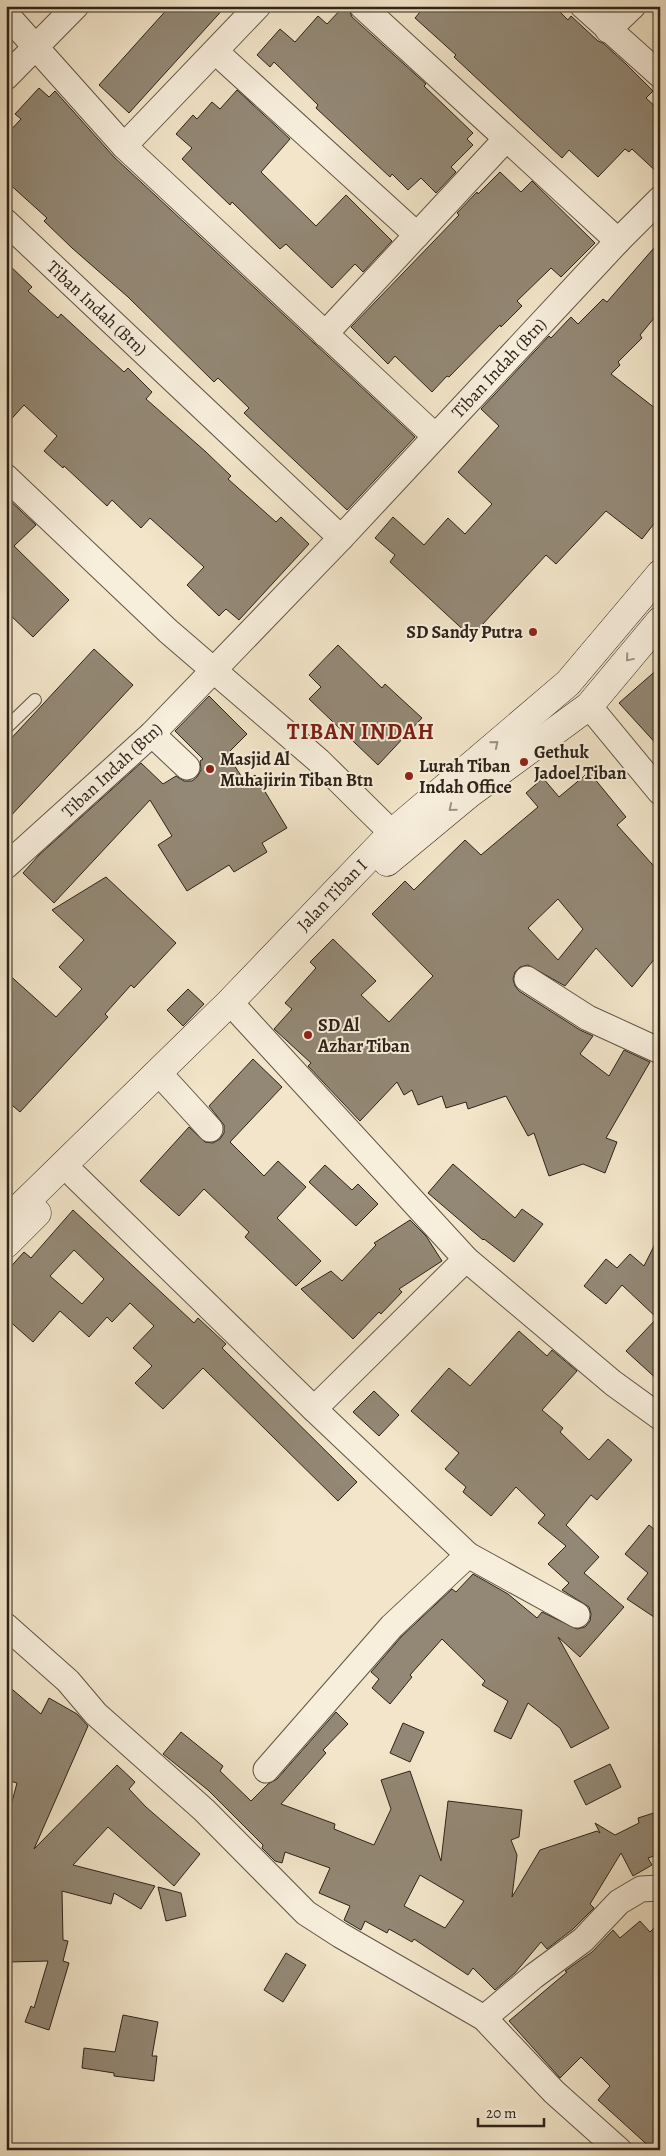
<svg xmlns="http://www.w3.org/2000/svg" width="666" height="2156" viewBox="0 0 666 2156" font-family="Alegreya,serif">
<rect width="100%" height="100%" fill="#f2e5c9"/>
<filter id="stains"><feTurbulence type="fractalNoise" baseFrequency=".004" numOctaves="4"/><feColorMatrix values="0 0 0 0 .2 0 0 0 0 .09 0 0 0 0 .02 0 0 0 .5 -.17"/></filter>
<radialGradient id="worn" r=".72"><stop offset=".6" stop-color="#630" stop-opacity="0"/><stop offset="1" stop-color="#630" stop-opacity=".3"/></radialGradient>
<g fill="#938875" stroke="#2d2319" fill-rule="evenodd">
<polygon points="170,6 226,6 129,113 99,85"/>
<polygon points="344,6 348,7 352,17 426,84 424,86 473,133 467,139 473,145 451,167 456,172 436,193 421,178 408,190 392,174 390,177 316,108 318,105 274,62 270,67 257,55 280,29 295,42 318,16 327,24"/>
<polygon points="425,6 554,6 568,20 571,16 598,41 603,43 626,64 653,91 646,98 660,111 660,175 632,149 629,152 625,149 598,177 569,150 562,158 454,57 456,55 415,18"/>
<polygon points="39,88 49,97 55,91 114,157 415,437 347,510 244,413 249,408 218,378 214,382 128,297 72,248 44,221 47,218 6,181 6,135 21,119 15,114"/>
<polygon points="237,90 290,139 261,172 316,226 346,195 392,241 363,272 355,264 332,288 286,244 280,249 232,202 230,205 182,159 192,148 176,134 193,115 197,119 212,102 220,109"/>
<polygon points="500,172 521,192 532,181 595,243 561,277 551,268 517,301 522,306 501,327 500,325 449,377 447,376 432,392 395,356 388,364 351,327 459,215 457,213 477,192 478,194"/>
<polygon points="660,241 660,311 640,335 642,338 618,362 620,365 611,374 660,412 660,516 642,539 606,511 556,564 546,555 471,637 390,562 395,555 375,538 393,517 424,545 448,518 465,534 492,504 458,472 499,426 481,409 549,336 551,338 571,317 578,324 603,299 607,302"/>
<polygon points="6,262 32,287 28,291 58,318 61,314 124,372 128,368 152,392 146,399 206,452 231,476 228,479 276,522 281,517 309,544 239,620 226,609 219,616 187,585 204,567 150,518 141,528 112,500 107,506 64,466 63,468 44,451 57,436 24,405 6,425"/>
<polygon points="6,497 36,525 14,546 69,600 33,637 6,611"/>
<polygon points="338,645 382,688 385,684 422,718 378,765 309,699 321,687 309,675"/>
<polygon points="94,649 133,685 6,821 6,744"/>
<polygon points="660,667 660,748 619,703"/>
<polygon points="209,696 247,734 227,754 245,782 255,775 287,828 262,843 267,852 234,872 229,865 187,891 158,845 172,836 150,800 54,903 23,873 39,855 141,763 163,784 176,776 184,781 192,781 197,777 201,770 200,761 203,759 175,731"/>
<path d="M589 772 626 817 617 825 660 873V952L632 987 596 948 565 986 528 965 520 967 515 972 513 979 515 986 519 991 580 1030 593 1036 580 1054 609 1076 624 1050 650 1062 606 1138 617 1142 605 1173 583 1164 549 1176 534 1133 528 1136 506 1096 468 1109 466 1102 446 1108 442 1096 418 1105 412 1090 404 1095 397 1082 360 1121 308 1066 311 1063 274 1029 292 1009 285 1003 316 968 310 962 333 939 376 981 361 995 389 1022 433 976 372 914 405 881 414 890 465 840 481 855 538 807 526 793 543 778 559 797ZM558 899 583 929 558 960 528 928Z"/>
<polygon points="106,877 176,943 134,988 131,985 105,1014 108,1017 20,1112 6,1100 6,972 56,1017 82,989 59,967 84,940 52,910"/>
<polygon points="188,989 204,1004 183,1026 167,1010"/>
<polygon points="253,1059 282,1087 230,1142 264,1176 278,1161 306,1187 277,1218 321,1261 296,1286 245,1237 249,1232 204,1189 179,1216 140,1181 189,1127 205,1142 213,1143 220,1139 224,1133 224,1125 209,1106"/>
<polygon points="453,1164 515,1218 522,1209 543,1224 514,1262 484,1239 483,1240 428,1193"/>
<polygon points="325,1165 352,1190 358,1184 378,1204 356,1226 309,1182"/>
<path d="M73 1210 194 1323 198 1318 226 1344 222 1348 357 1482 338 1501 203 1368 163 1409 135 1383 152 1366 133 1348 154 1326 130 1303 112 1322 107 1317 89 1337 60 1311 33 1342 6 1318V1272L24 1252 31 1258ZM74 1250 104 1279 82 1304 50 1276Z"/>
<polygon points="410,1220 426,1236 442,1261 399,1289 402,1292 381,1314 379,1312 353,1339 301,1289 331,1271 342,1281 376,1245 374,1243"/>
<polygon points="660,1234 660,1382 626,1351 657,1318 622,1285 606,1304 584,1286 606,1259 617,1268 630,1254 644,1266"/>
<polygon points="519,1331 547,1356 552,1350 577,1371 542,1410 563,1428 560,1432 589,1460 608,1439 632,1460 597,1500 591,1495 566,1525 599,1557 584,1573 624,1607 580,1657 558,1637 609,1728 571,1748 560,1728 528,1703 511,1739 494,1731 508,1701 482,1685 485,1681 442,1639 410,1675 412,1677 390,1704 372,1688 379,1679 371,1672 402,1636 452,1589 456,1592 473,1574 508,1594 537,1618 542,1612 577,1629 585,1627 590,1621 591,1614 589,1607 562,1590 569,1583 548,1564 566,1546 538,1523 545,1515 516,1487 491,1516 463,1492 466,1487 445,1469 459,1453 411,1411 449,1368 470,1386"/>
<polygon points="374,1391 399,1415 379,1436 353,1412"/>
<polygon points="649,1525 660,1534 660,1621 627,1599 648,1573 625,1554"/>
<polygon points="6,1684 41,1714 49,1698 77,1714 88,1726 34,1849 117,1765 135,1782 129,1789 146,1807 200,1854 174,1886 108,1827 73,1865 155,1886 141,1909 114,1893 111,1904 62,1891 63,1940 68,1941 63,1961 69,1963 49,2030 25,2022 31,2006 34,2008 48,1961 9,1962 7,1909 6,1911 6,1824 17,1783 6,1780"/>
<path d="M336 1712 348 1724 323 1750 326 1753 281 1804 335 1824 334 1829 374 1845 391 1809 381 1780 410 1771 441 1861 448 1801 522 1810 519 1837 511 1840 517 1855 512 1897 540 1850 597 1831 600 1833 595 1823 615 1835 639 1823 638 1818 660 1811V1854L648 1858 652 1865 633 1876 621 1853 590 1904 594 1908 573 1929 547 1949 541 1942 515 1973 495 1990 473 1968 468 1975 414 1939 412 1942 389 1929 387 1933 365 1921 361 1930 344 1920 350 1906 319 1893 330 1868 285 1852 282 1863 275 1861 262 1848 263 1845 208 1790 163 1754 181 1732 223 1766 220 1771 251 1801 268 1784 277 1779ZM420 1875 464 1901 445 1928 404 1906Z"/>
<polygon points="403,1723 424,1732 410,1762 390,1753"/>
<polygon points="610,1764 621,1787 586,1805 574,1781"/>
<polygon points="158,1887 181,1893 186,1916 166,1921"/>
<polygon points="640,1921 650,1932 660,1922 660,2150 653,2150 598,2100 610,2086 581,2057 560,2078 509,2021 567,1972 565,1971 592,1952 613,1930 620,1938"/>
<polygon points="286,1953 306,1965 283,2002 264,1990"/>
<polygon points="123,2015 158,2022 152,2056 157,2056 154,2081 114,2076 114,2073 82,2068 84,2048 115,2052"/>
</g>
<g fill="none" stroke-linecap="round" stroke-linejoin="round">
<g stroke="#5e5445" stroke-width="14">
<polyline id="lane" points="6,728 35,700"/>
</g>
<g stroke="#5e5445" stroke-width="27">
<g id="street">
<polyline points="362,6 618,241"/>
<polyline points="583,6 660,75"/>
<polyline points="6,14 124,146 435,436"/>
<polyline points="608,30 633,6"/>
<polyline points="216,52 417,235"/>
<polyline points="6,77 76,6"/>
<polyline points="124,146 258,6"/>
<polyline points="6,222 341,538"/>
<polyline points="325,334 506,139"/>
<polyline points="6,477 168,631 319,761 392,833"/>
<polyline points="589,706 660,792"/>
<polyline points="152,734 187,767"/>
<polyline points="6,866 152,734 341,538 618,241 660,199"/>
<polyline points="527,979 588,1018 660,1051"/>
<polyline points="239,1012 466,1259 613,1383 660,1417"/>
<polyline points="168,1083 210,1129"/>
<polyline points="75,1176 314,1409 468,1555 577,1615"/>
<polyline points="314,1409 466,1259"/>
<polyline points="6,1626 68,1681 96,1714 204,1810 306,1913 340,1935 484,2018 554,2092 619,2150"/>
<polyline points="266,1770 392,1626 468,1555"/>
<polyline points="484,2018 534,1976 583,1940 619,1902 641,1889 660,1888"/>
</g>
</g>
<g stroke="#2d2319" stroke-width="29">
<g id="secondary">
<polyline points="387,862 469,794 589,706 660,621"/>
<polyline points="6,1221 230,1002 392,833 568,683 660,574"/>
<polyline points="6,1244 37,1213"/>
</g>
</g>
<use href="#lane" stroke="#f7eedc" stroke-width="12"/>
<use href="#street" stroke="#f7eedc" stroke-width="25"/>
<use href="#secondary" stroke="#f7eedc" stroke-width="28"/>
</g>
<defs><path id="oneway-chevron" d="M-2-3.5L2.5 0L-2 3.5" fill="none" stroke-width="1.6" stroke-linecap="round" stroke-linejoin="round" transform="scale(1.25)"/></defs>
<g stroke="#9c9384">
<use href="#oneway-chevron" transform="translate(629 658) rotate(130)"/>
<use href="#oneway-chevron" transform="translate(495 744) rotate(-40)"/>
<use href="#oneway-chevron" transform="translate(452 808) rotate(141)"/>
</g>
<g fill="#8f2418" stroke="#f7eedc" stroke-width="2">
<circle cx="533" cy="632" r="5"/>
<circle cx="524" cy="762" r="5"/>
<circle cx="210" cy="769" r="5"/>
<circle cx="409" cy="776" r="5"/>
<circle cx="308" cy="1035" r="5"/>
</g>
<g text-anchor="middle" dominant-baseline="central" stroke-width="4" stroke-linejoin="round" paint-order="stroke">
<g font-size="18" fill="#2d2319" stroke="#f7eedc">
<text transform="translate(97 308) rotate(43)">Tiban Indah (Btn)</text>
<text transform="translate(499 368) rotate(-47)">Tiban Indah (Btn)</text>
<text transform="translate(112 770) rotate(-43)">Tiban Indah (Btn)</text>
<text transform="translate(332 895) rotate(-46)">Jalan Tiban I</text>
</g>
<g font-size="18" font-weight="bold" fill="#2d2319" stroke="#f7eedc" text-anchor="start">
<text x="523" y="632" text-anchor="end">SD Sandy Putra</text>
<text x="534" y="752">Gethuk<tspan x="534" dy="21">Jadoel Tiban</tspan></text>
<text x="220" y="759">Masjid Al<tspan x="220" dy="21">Muhajirin Tiban Btn</tspan></text>
<text x="419" y="766">Lurah Tiban<tspan x="419" dy="21">Indah Office</tspan></text>
<text x="318" y="1025">SD Al<tspan x="318" dy="21">Azhar Tiban</tspan></text>
</g>
<g font-size="22" font-weight="bold" letter-spacing="1" fill="#7a1f14" stroke="#f7eedc">
<text x="361" y="732">TIBAN INDAH</text>
</g>
</g>
<rect width="666" height="2156" fill="none" stroke="#f2e5c9" stroke-width="25"/>
<rect x="8" y="8" width="651" height="2141" fill="none" stroke="#2d2319" stroke-width="2.5"/>
<rect x="12" y="12" width="641" height="2131" fill="none" stroke="#2d2319"/>
<path d="M478 2118v8h66v-8" fill="none" stroke="#2d2319" stroke-width="2.5"/>
<text x="486" y="2118" font-size="15" fill="#2d2319" stroke="#f7eedc" stroke-width="4" paint-order="stroke">20 m</text>
<rect width="100%" height="100%" filter="url(#stains)"/>
<rect width="100%" height="100%" fill="url(#worn)"/>
</svg>
